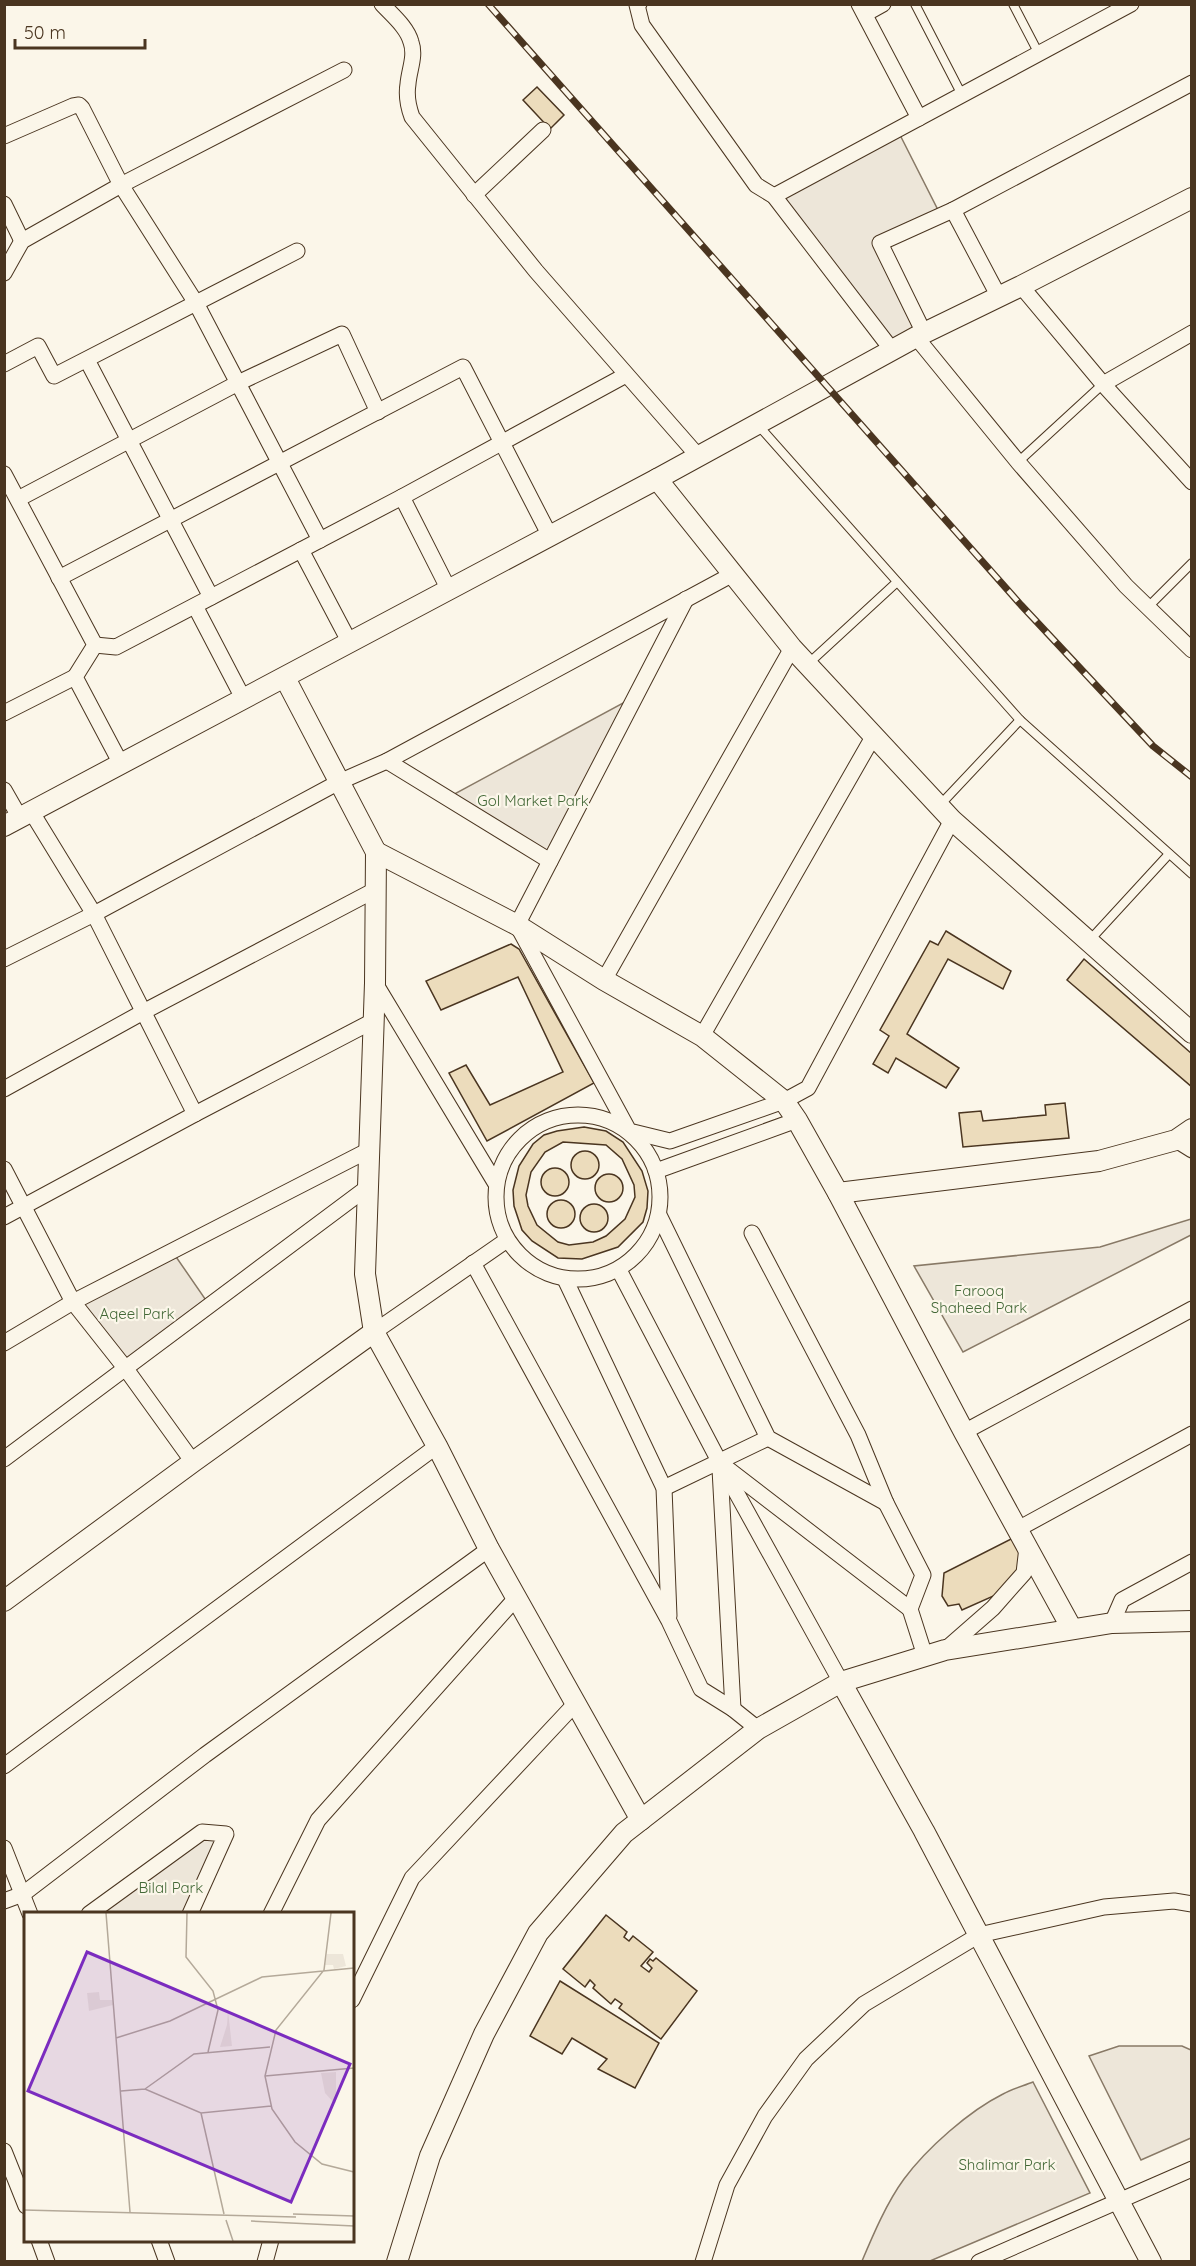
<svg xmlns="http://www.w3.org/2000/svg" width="1196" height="2266" viewBox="0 0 1196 2266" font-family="Quicksand,sans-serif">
<rect width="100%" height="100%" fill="#fbf6e9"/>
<g fill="#ede6d9" stroke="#887966" stroke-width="1.5">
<polygon points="897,129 941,216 880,243 924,333 892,350 774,196"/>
<polygon points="636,696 550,861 447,798"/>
<polygon points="1191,1219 1191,1235 963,1352 914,1266 1100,1247"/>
<polygon points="172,1251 210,1306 126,1369 73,1302"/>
<polygon points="202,1832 226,1834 190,1913 97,1914"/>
<polygon points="1119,2046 1182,2046 1191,2050 1191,2138 1141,2160 1089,2056"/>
<path d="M1033 2082 1090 2193 930 2261H862C873 2235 887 2202 904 2179 927 2148 969 2111 1003 2094 1012 2089 1023 2086 1033 2082Z"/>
</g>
<g fill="#ecdcbc" stroke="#4a3520" stroke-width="1.5" fill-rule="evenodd">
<polygon points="537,87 564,115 550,129 523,100"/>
<polygon points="946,931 1011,971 1003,989 948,959 907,1034 959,1068 946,1088 896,1058 888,1073 873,1064 889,1036 880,1030 930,941 938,945"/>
<polygon points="511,944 519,949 594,1083 487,1141 449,1073 466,1065 490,1105 563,1072 518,977 441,1010 426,981"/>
<polygon points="1084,959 1192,1054 1192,1087 1067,980"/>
<polygon points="1065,1103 1069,1138 963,1147 959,1113 981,1111 983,1121 1046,1115 1045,1105"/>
<path d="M584 1127 606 1131 623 1142 642 1171 648 1191 647 1208 643 1222 618 1247 582 1259 558 1258 532 1241 522 1230 514 1206 513 1190 519 1166 533 1144 544 1135 557 1131ZM563 1142 606 1145 622 1159 634 1185 635 1197 625 1219 606 1236 593 1242 569 1245 558 1242 537 1225 528 1206 526 1195 531 1172 545 1152Z"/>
<circle cx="585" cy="1165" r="14"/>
<circle cx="555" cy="1182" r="14"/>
<circle cx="609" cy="1188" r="14"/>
<circle cx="561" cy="1214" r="14"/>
<circle cx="594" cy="1218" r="14"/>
<polygon points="1015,1537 1022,1551 1018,1571 998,1594 962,1610 959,1604 948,1606 942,1596 944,1573"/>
<polygon points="606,1915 627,1932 624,1937 629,1941 633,1936 653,1952 641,1966 649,1972 652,1968 647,1963 650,1959 653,1961 656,1958 697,1991 661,2039 619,2008 622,2004 615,1999 611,2004 593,1988 595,1985 590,1980 585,1987 563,1969"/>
<polygon points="560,1981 659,2043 635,2088 598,2069 607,2059 572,2038 562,2054 530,2036"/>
</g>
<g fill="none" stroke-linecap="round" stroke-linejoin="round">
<g stroke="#4a3520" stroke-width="10">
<g id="service">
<polyline points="915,4 962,95"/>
<polyline points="1013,4 1039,54"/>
<polyline points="758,425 1020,720 1192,874"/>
<polyline points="1018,462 1103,384"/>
<polyline points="1148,607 1192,563"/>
<polyline points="809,663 897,582"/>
<polyline points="940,805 1020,720"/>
<polyline points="1089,941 1169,854"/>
</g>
</g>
<g stroke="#4a3520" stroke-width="17">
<g id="minor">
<path d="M382 4C392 15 407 27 411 42 416 56 409 70 408 84 406 96 408 106 412 117L536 271 698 456"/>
<polyline points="639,4 637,5 642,25 756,185 774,196 892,350"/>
<polyline points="859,4 919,118"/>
<polyline points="865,14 883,4"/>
<polyline points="4,136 73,106 79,105 82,108 121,185 196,303 320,540"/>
<polyline points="474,195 543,130"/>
<polyline points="774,196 1131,4"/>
<polyline points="4,204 22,241"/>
<polyline points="953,210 1192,83"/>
<polyline points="4,273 22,241 121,185 344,70"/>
<polyline points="1021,286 1103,384 1192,482"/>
<polyline points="924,333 880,243 953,210 999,297"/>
<polyline points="916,337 1018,462 1126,586 1192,650"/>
<polyline points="87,360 211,597"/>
<polyline points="4,364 38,346 54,376 297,251"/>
<polyline points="1103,384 1192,333"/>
<polyline points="4,474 95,645 75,677 121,764"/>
<polyline points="402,497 449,590"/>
<polyline points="18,499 238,383 342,334 378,412"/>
<polyline points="301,550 350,643"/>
<polyline points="59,578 463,367 550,536"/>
<polyline points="686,599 517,925 629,1131 670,1141 784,1101 808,1088 952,820"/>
<polyline points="195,606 244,700"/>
<polyline points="95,645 116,647 402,497 626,375"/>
<polyline points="4,713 75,677"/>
<polyline points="387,761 550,861"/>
<polyline points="4,790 20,818"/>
<polyline points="31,811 94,914 195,1114"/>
<polyline points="4,959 94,914 339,782 387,761 733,574"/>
<polyline points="604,980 792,648"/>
<polyline points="375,983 496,1184"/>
<polyline points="702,1036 873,737"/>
<polyline points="4,1089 145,1011 375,890"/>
<circle cx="578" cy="1197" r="82"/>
<polyline points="1176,1140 1192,1150"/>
<polyline points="4,1169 73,1302 126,1369 193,1462"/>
<polyline points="656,1171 797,1120"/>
<polyline points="659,1215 768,1438 886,1503"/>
<polyline points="4,1217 195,1114 373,1021"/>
<polyline points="752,1233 858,1435 886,1503 923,1575 910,1609 925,1656"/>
<polyline points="473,1263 669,1621 701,1689 733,1709 758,1729"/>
<polyline points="619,1270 720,1463 841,1682"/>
<polyline points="565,1279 664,1488 669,1616"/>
<polyline points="374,1332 507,1240"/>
<polyline points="4,1343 73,1302 369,1150"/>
<polyline points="964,1432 1192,1309"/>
<polyline points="4,1459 368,1187"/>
<polyline points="724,1466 910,1609"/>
<polyline points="720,1469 733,1709"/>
<polyline points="664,1488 768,1438"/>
<polyline points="1018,1529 1192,1434"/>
<polyline points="1112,1623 1122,1600 1192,1562"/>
<polyline points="945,1650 993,1608 1024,1573 1027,1547"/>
<polyline points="4,1766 437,1446"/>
<polyline points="4,1848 30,1914"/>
<polyline points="4,1901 23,1894 205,1755 489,1549"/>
<polyline points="89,1914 202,1832 226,1834 190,1914"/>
<polyline points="271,1914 318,1820 516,1598"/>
<polyline points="352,2000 412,1878 575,1704"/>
<polyline points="4,2151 26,2206"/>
<polyline points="39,2240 47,2262"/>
<polyline points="159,2240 167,2262"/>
<polyline points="265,2262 271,2240"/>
<polyline points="703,2262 727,2185 765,2116 806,2059 864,2004 979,1935 1104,1907 1174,1901 1192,1904"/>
<polyline points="979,2262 1192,2169"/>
</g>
</g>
<g stroke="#4a3520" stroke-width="22">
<g id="tertiary">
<polyline points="657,479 792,648 952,820 1192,1033"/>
<polyline points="285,678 376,852 375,983 365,1274 374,1332 437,1446 489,1549 641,1820"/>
<polyline points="4,826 657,479 916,337 1021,286 1192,198"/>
<polyline points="376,852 517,925 604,980 702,1036 784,1101 797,1120 838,1193 964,1432 1072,1629"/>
<polyline points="838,1193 1099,1161 1176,1140 1192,1129"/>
<polyline points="4,1601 193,1462 374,1332"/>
<polyline points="841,1682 924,1831 1151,2262"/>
<polyline points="397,2262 430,2156 484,2034 538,1933 624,1833 758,1729 841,1682 945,1650 1112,1623 1192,1621"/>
</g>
</g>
<use href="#service" stroke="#fbf6e9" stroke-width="8"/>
<use href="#minor" stroke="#fbf6e9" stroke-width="15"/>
<use href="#tertiary" stroke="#fbf6e9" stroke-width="20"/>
<g stroke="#4a3520" stroke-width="7">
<polyline id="rail" points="488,4 1021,605 1153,746 1192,777"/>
</g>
<use href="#rail" stroke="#fbf6e9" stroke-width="4.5" stroke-dasharray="14" stroke-linecap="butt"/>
</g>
<g text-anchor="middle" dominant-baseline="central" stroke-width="4.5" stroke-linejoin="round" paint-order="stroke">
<g font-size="15" fill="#436837" stroke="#fbf6e9">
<text x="533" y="800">Gol Market Park</text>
<text x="979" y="1290">Farooq<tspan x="979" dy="17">Shaheed Park</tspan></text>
<text x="137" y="1313">Aqeel Park</text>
<text x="171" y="1887">Bilal Park</text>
<text x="1007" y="2164">Shalimar Park</text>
</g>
</g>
<g transform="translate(24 1912)">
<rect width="330" height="330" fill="#fbf6e9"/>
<path d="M303 42H319L322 54 310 57 309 53H301ZM75 80 76 88H88L89 93 65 99 63 81ZM204 99 208 134 196 135 203 113ZM312 160V191H310L301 181 297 161Z" fill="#ede6d9"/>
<path fill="none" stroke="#b4a999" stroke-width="1.5" d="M82 1 106 300M163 1 162 45 189 79 194 98 184 140M307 1 300 58 252 118 241 164 248 197 271 230 298 252 330 260M92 126 146 109 238 65 330 56M241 164 330 156M121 177 170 142 246 135M97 179 121 177 177 201 247 194M177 201 200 302M0 298 272 305M269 302 330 304M202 308 209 329M227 309 330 314"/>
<path fill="#7b2cbf" fill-opacity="0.15" stroke="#7b2cbf" stroke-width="3" d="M63 40 326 152 267 290 4 179Z"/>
<rect width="330" height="330" fill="none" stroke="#4a3520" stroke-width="3"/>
</g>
<rect width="1196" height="2266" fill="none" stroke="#4a3520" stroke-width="12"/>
<path d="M15 39v9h130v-9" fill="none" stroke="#4a3520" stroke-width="3"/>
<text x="24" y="39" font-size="18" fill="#4a3520" stroke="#fbf6e9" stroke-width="4.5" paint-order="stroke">50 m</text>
</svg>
